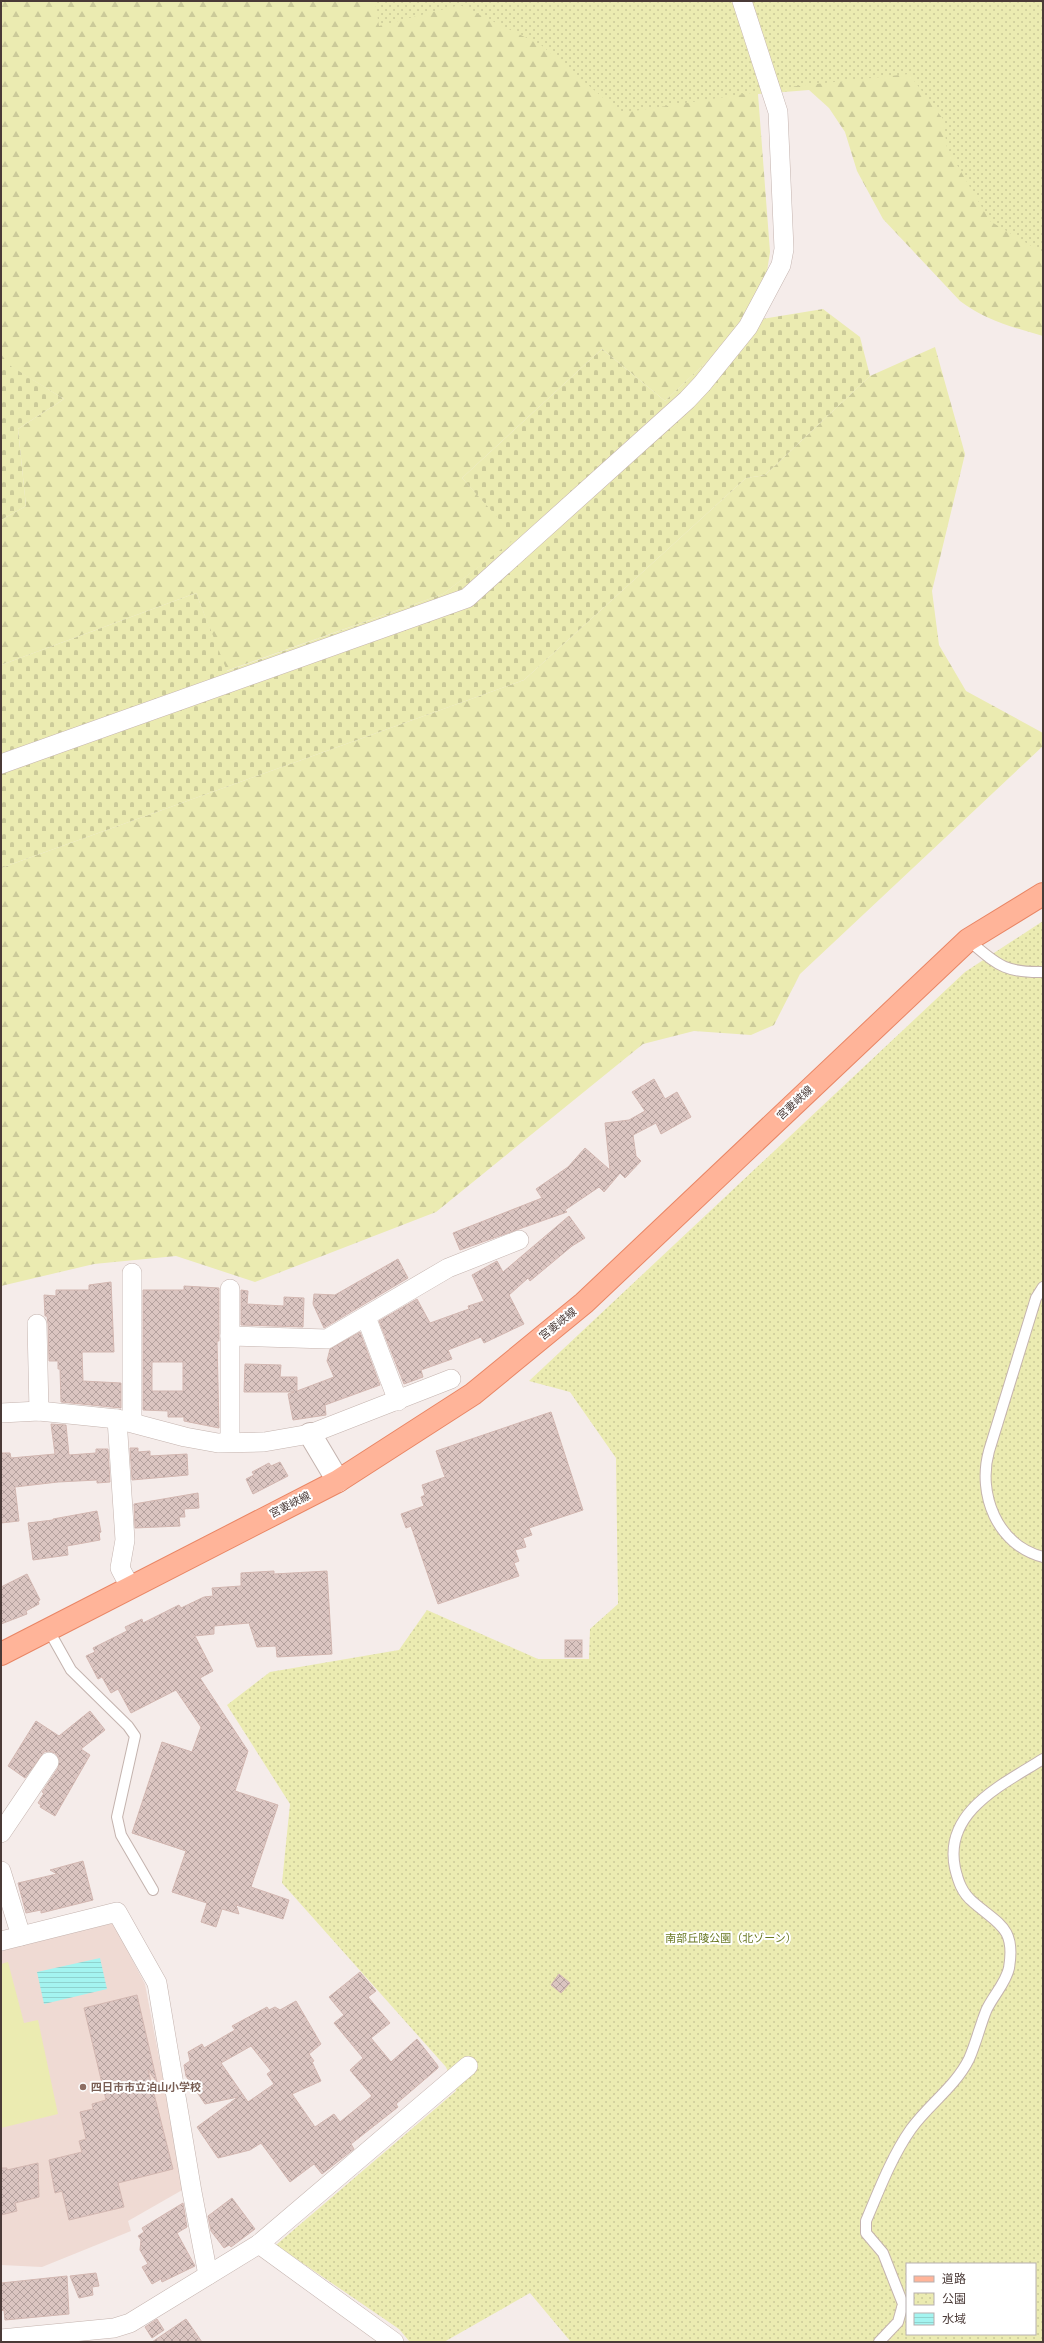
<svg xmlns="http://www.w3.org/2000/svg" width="1044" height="2343" viewBox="0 0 1044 2343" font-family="Roboto,'Noto Sans JP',sans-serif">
<defs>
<pattern id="forest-firs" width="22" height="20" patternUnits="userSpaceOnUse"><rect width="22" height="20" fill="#ebebb1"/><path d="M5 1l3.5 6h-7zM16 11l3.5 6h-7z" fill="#cbca99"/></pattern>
<pattern id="cemetery-stones" width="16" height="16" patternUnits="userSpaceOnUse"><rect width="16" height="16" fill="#ebebb1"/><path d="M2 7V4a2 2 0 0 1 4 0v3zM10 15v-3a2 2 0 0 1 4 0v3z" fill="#cbca99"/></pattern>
<pattern id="park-dots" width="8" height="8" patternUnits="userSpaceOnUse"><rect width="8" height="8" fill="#ebebb1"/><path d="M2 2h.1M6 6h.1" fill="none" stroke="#cbca99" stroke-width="1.8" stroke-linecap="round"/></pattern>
<pattern id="water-rules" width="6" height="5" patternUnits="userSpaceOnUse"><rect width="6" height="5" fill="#a4f4f0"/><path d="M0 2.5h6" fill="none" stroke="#8fd2ce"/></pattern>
<pattern id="building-cross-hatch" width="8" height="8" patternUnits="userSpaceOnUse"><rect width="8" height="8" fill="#dbc5c1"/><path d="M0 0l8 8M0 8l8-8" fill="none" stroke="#b4a19e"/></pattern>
</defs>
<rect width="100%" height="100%" fill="#f5ecea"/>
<polygon fill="#efdad3" points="112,1921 145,1984 184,2189 128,2221 131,2231 42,2267 1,2265 1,1948"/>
<g fill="url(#forest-firs)">
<path d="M1 1H1043V336C1014 328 983 319 960 301L883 219 857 171 845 132 829 108 809 90 758 94 770 252 766 278 750 321 665 401 602 349 462 478 517 538 443 594 226 671 196 593 1 665V520L26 506 18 429 64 399 8 365 1 354Z"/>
<polygon points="935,347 965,454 932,591 939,645 966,691 1043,733 1043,746 800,974 774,1025 751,1035 694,1031 643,1044 436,1212 255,1282 176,1256 94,1264 1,1286 1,868 524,680 746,478 765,475 870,376"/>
</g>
<g fill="url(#cemetery-stones)">
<polygon points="823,309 860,337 870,376 765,475 746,478 524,680 1,868 1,665 196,593 227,671 443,594 516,538 462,478 602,349 665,401 750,321"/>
<polygon points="1,354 9,365 64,399 18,429 26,506 1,520"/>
</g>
<g fill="url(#park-dots)" fill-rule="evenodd">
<polygon points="375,1 1043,1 1043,253 990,221 947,148 943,119 909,74 797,86 621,113 541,45 460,5 379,26"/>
<path d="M1043 921V2342H571L530 2293 444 2342H410L399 2329 276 2245 456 2091 446 2067 282 1883 290 1804 227 1705 270 1672 399 1650 427 1610 538 1659H589L590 1629 618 1604 616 1458 570 1392 529 1381 965 972ZM907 2264H1035V2334H907Z"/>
</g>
<polygon fill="#ebebb1" points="8,1962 24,2023 38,2020 58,2114 1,2128 1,1964"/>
<polygon fill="url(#water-rules)" points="100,1958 107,1989 44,2004 37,1972"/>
<g fill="url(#building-cross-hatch)" stroke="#d3b7b1" fill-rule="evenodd">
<polygon points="654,1079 665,1099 677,1092 691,1117 661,1134 656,1123 633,1135 636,1156 641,1161 625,1178 620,1173 604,1192 599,1187 565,1210 567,1212 460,1250 453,1233 542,1198 536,1189 568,1167 585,1148 610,1170 605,1123 629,1120 645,1111 632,1092"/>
<polygon points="569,1216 585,1238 572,1246 530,1281 528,1278 509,1295 524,1324 484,1343 481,1337 448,1350 452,1359 421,1370 423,1377 404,1384 379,1321 417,1299 430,1323 469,1309 468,1306 484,1301 472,1275 497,1261 503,1272"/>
<polygon points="398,1259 408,1278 324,1328 313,1304 314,1294 335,1295"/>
<polygon points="111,1282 114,1352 82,1352 83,1381 121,1383 121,1408 61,1402 60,1369 58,1369 58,1361 49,1361 48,1324 47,1316 45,1316 44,1295 56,1296 56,1290 89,1290 89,1285"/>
<path d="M184 1286 219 1288V1341H217L219 1428 184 1421V1417H168V1411L143 1410V1290H184ZM152 1362H183V1391H152Z"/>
<polygon points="241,1290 248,1291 247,1304 284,1306 284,1297 304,1298 303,1327 241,1325"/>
<polygon points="360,1332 380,1385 325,1405 326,1415 293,1420 288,1394 294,1392 244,1392 245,1364 281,1365 280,1377 297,1377 297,1391 334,1377 327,1361 330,1349"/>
<polygon points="551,1412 583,1510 529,1528 532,1535 523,1538 526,1547 515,1550 519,1561 514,1563 519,1576 438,1604 411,1526 406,1528 401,1514 424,1506 421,1497 425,1495 422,1485 445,1477 436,1451"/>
<polygon points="51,1424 66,1425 69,1455 96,1453 96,1449 108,1449 110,1482 97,1483 97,1480 58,1482 15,1487 19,1521 1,1523 1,1453 10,1453 11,1458 55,1454"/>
<polygon points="130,1448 138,1448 138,1452 150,1451 150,1456 187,1454 188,1475 132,1480"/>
<polygon points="280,1462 288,1476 253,1494 246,1479 254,1475 252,1472 269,1463 271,1466"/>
<polygon points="198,1493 199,1508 184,1509 185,1517 179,1517 180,1526 135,1528 134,1504"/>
<polygon points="97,1511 101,1532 99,1533 100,1540 67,1546 68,1555 33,1560 28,1523 53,1520 53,1519"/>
<polygon points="274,1571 274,1574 327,1571 332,1654 277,1657 276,1646 257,1647 249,1623 214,1626 214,1634 195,1636 213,1671 200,1678 248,1751 235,1791 278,1805 251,1887 289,1900 283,1919 236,1905 239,1914 222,1909 216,1927 201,1922 207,1903 172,1892 186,1851 132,1833 162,1742 192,1752 201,1727 176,1690 131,1713 118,1689 111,1693 102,1677 98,1679 86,1656 95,1652 93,1648 127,1631 125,1627 142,1619 143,1623 179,1605 181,1608 204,1597 213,1596 212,1588 241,1586 241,1573"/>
<polygon points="27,1574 40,1600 38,1601 39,1604 26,1611 27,1614 1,1624 1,1587"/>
<rect x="565" y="1640" width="17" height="17"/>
<polygon points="90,1711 105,1730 81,1749 90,1755 55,1816 40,1807 41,1805 38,1803 44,1793 42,1792 58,1768 59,1758 55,1753 49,1751 44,1752 25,1778 8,1766 36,1721 59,1736"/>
<polygon points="83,1861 93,1900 41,1913 41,1910 26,1913 18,1883 57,1874 50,1870"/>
<path d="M360 1972 376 1991 368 1997 390 2023 371 2038 391 2062 417 2039 438 2066V2068L396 2104 398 2107 351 2144 354 2149 322 2174 314 2164 290 2182 261 2143 250 2150 218 2158 197 2127 238 2097 205 2104 186 2076 184 2065 190 2061 188 2052 202 2044 204 2048 235 2030 232 2026 267 2007 269 2010 275 2007 280 2010 296 2001 321 2044 309 2054 314 2061 312 2062 321 2081 292 2094 315 2127 334 2114 340 2122 372 2096 350 2070 363 2058 334 2023 344 2015 329 1997ZM251 2046 271 2071 267 2074 274 2084 248 2102 221 2063Z"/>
<polygon points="559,1974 570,1983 561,1993 551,1985"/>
<polygon points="137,1995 157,2082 148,2070 173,2169 118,2183 124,2207 69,2220 62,2191 55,2193 49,2160 82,2152 79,2141 86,2139 80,2112 93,2109 92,2104 106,2100 84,2008"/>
<polygon points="38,2163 39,2197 15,2203 17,2211 1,2215 1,2168 7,2168 7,2170"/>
<polygon points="232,2198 255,2229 231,2247 229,2245 224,2248 211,2231 208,2216"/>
<polygon points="183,2203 187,2227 177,2233 195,2266 162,2282 161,2279 152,2284 142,2267 148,2264 140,2250 141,2240 138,2236 144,2232 142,2228"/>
<polygon points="96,2273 99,2286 92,2287 93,2295 79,2298 70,2276"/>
<polygon points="67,2276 69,2314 5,2320 4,2310 1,2311 1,2283"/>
<polygon points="157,2319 164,2330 152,2338 145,2327"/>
<polygon points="186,2319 202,2342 152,2342"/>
</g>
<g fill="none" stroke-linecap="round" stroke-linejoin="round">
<g stroke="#c4b3ae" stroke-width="12">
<g id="service">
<path d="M968 940C997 964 1003 973 1043 972"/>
<path d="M1043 1287 1036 1298 989 1451C977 1494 997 1545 1043 1557"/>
<polyline points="48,1629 71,1670 128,1726 135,1736 117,1817 121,1835 153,1890"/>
<path d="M879 2342 898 2322 903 2304 883 2253 866 2233V2221C879 2190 892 2156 911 2129 929 2104 955 2087 969 2059 976 2043 980 2026 986 2011 992 1997 1006 1983 1009 1968 1016 1927 998 1924 973 1902 962 1893 958 1881 955 1868 943 1811 1004 1784 1043 1759"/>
</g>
</g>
<g stroke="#c4b3ae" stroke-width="20">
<g id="minor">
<polyline points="1,764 467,598 687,400 702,384 748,327 781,265 784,249 778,112 742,1"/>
<polyline points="230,1289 230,1442"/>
<polyline points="366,1317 398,1401"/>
<polyline points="37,1324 39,1411"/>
<polyline points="230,1336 327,1339 448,1268 519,1240"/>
<polyline points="1,1413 39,1411 117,1419 185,1437 218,1443 264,1442 310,1434 451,1379"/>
<polyline points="117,1419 125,1540 120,1568 130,1587"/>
<polyline points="132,1421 132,1273"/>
<polyline points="1,1833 49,1762"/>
<polyline points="1,1871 21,1936"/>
<polyline points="1,1941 117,1912 157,1983 192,2192 208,2275"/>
<polyline points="259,2244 394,2342"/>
<polyline points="1,2339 114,2328 130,2323 259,2244 468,2066"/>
</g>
</g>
<g stroke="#c4b3ae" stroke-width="24">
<polyline id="tertiary" points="310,1434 338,1481"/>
</g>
<g stroke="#e98564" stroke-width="24">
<polyline id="primary" points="1,1654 338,1481 473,1394 584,1303 968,940 1043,894"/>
</g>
<use href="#service" stroke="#fff" stroke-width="10"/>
<use href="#minor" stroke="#fff" stroke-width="19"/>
<use href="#tertiary" stroke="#fff" stroke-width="22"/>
<use href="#primary" stroke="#ffb499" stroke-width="22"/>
</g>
<circle fill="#8d6e63" stroke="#fff" stroke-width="1.5" cx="83" cy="2087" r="4"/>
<g text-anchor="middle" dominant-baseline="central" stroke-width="4" stroke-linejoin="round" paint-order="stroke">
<g font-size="11" fill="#4a3a37" stroke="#fff">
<text transform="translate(795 1103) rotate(-43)">宮妻峡線</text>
<text transform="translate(558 1324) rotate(-39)">宮妻峡線</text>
<text transform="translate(290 1505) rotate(-27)">宮妻峡線</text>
</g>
<g font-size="11" fill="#6b7a26" stroke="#fff">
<text x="731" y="1938">南部丘陵公園（北ゾーン）</text>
</g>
<g font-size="11" font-weight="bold" fill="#785e54" stroke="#fff" text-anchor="start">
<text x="91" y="2087">四日市市立泊山小学校</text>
</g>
</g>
<rect width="1044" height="2343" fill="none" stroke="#4a3a37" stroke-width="4"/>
<rect x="906" y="2263" width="130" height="72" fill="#ffffff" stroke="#b7b0af"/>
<rect x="914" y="2276" width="20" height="6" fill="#ffb499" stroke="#b7b0af"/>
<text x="942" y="2283" font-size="12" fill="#4a3a37">道路</text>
<rect x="914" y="2293" width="20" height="12" fill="url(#park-dots)" stroke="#b7b0af"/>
<text x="942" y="2303" font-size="12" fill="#4a3a37">公園</text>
<rect x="914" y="2313" width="20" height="12" fill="url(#water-rules)" stroke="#b7b0af"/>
<text x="942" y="2323" font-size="12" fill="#4a3a37">水域</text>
</svg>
